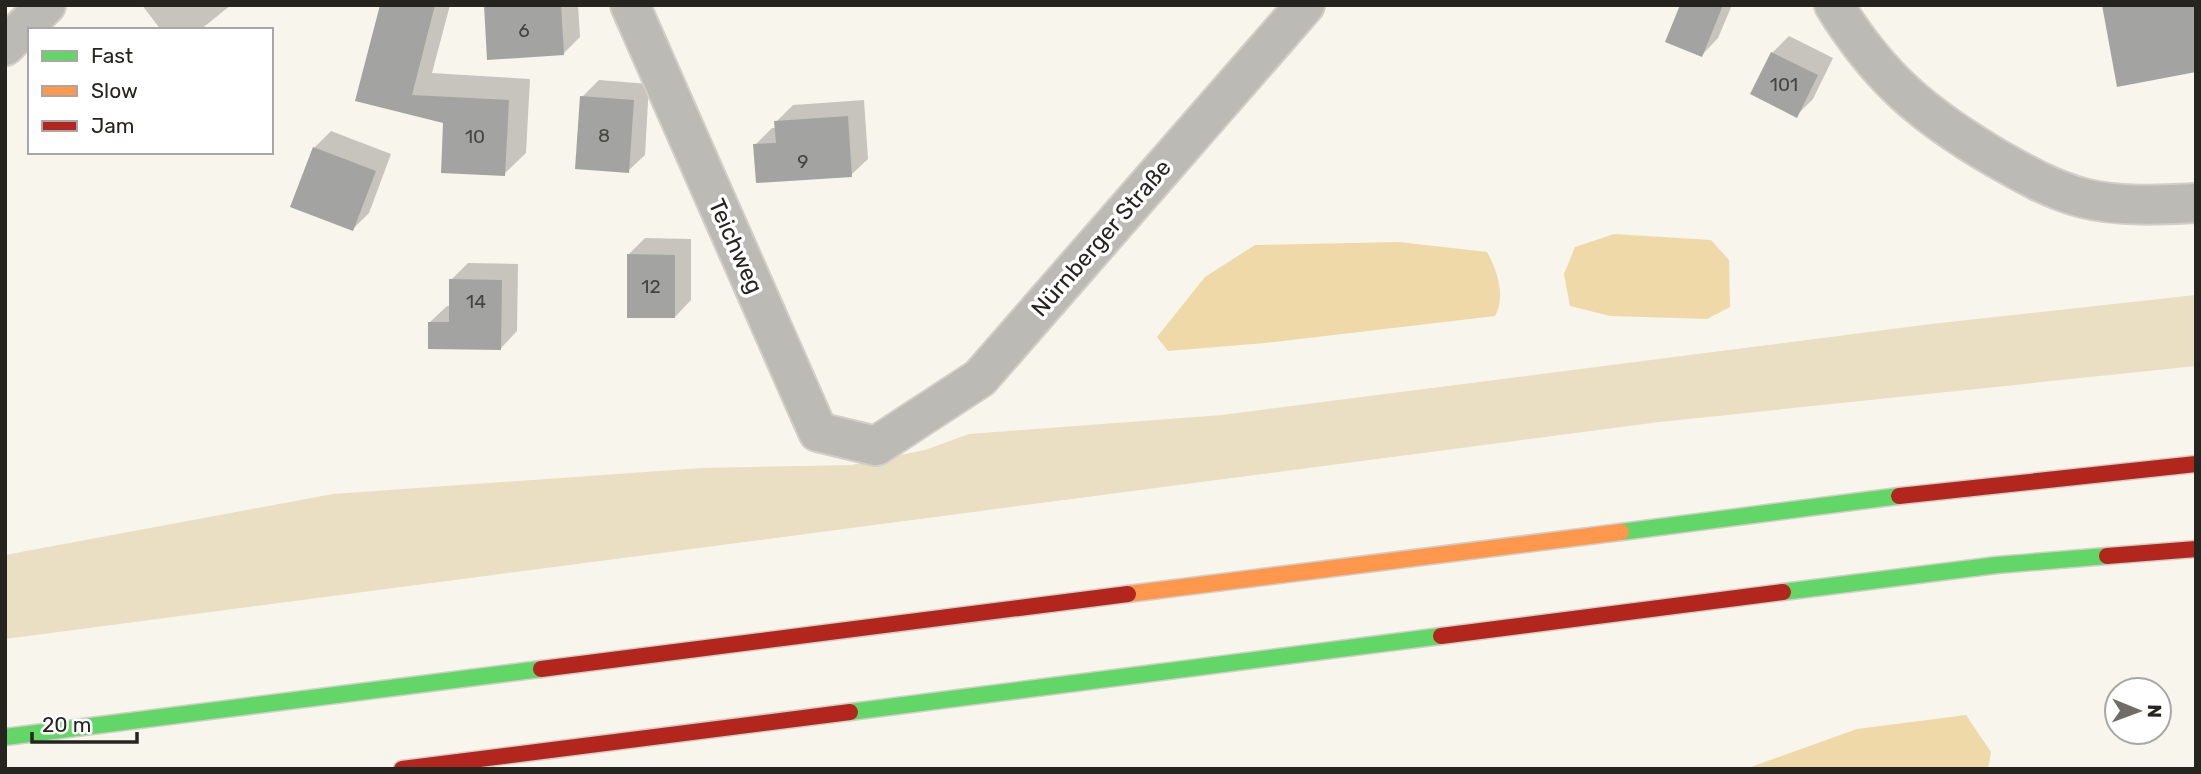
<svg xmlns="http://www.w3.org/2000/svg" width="2201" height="774" viewBox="0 0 2201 774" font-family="Rubik,sans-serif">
<rect width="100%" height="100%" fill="#f8f5ec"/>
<polygon fill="#eadec3" points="2196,295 2196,366 1659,422 5,639 5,555 333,494 702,468 852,465 925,450 969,434 1222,415 1931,324"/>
<g fill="#f0d9a8">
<polygon points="1614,234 1711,240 1729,260 1730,307 1707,319 1610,316 1570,306 1564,274 1575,247"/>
<path d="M1399 242 1487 252C1497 270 1506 297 1495 316L1265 343 1168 351 1157 337 1205 277 1255 245Z"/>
<polygon points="1966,715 1991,752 1988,769 1745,769 1857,729"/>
</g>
<g fill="#0003">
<polygon points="142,5 231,5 200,30 161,30"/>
<polygon points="374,5 450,5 432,73 530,79 526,153 504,174 445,122 358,100 381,7"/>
<polygon points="486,5 578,5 580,37 563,54"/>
<polygon points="1682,5 1732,5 1718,38 1702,55"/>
<polygon points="1789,36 1833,58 1813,99 1796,116 1752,93 1772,53"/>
<polygon points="599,80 649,84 645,155 628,171 582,97"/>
<polygon points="864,100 868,159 851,175 755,145 772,128 777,128 776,122 793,105"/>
<polygon points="331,131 391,154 369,213 353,229 314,148"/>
<polygon points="645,238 691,239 691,300 675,317 628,255"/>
<polygon points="468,263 518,264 517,331 501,348 430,322 447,306 451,306 451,280"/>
</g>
<g fill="#a3a4a2">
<polygon points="380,5 435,5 412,95 509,100 505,176 441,173 443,123 355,101"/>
<polygon points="484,5 561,5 564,55 487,60"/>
<polygon points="1680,5 1723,5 1702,57 1665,42"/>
<polygon points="2102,5 2196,5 2196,72 2117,87"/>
<polygon points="1771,52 1818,75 1797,118 1750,94"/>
<polygon points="580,96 634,100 629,173 575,169"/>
<polygon points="848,116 852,177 756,183 753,144 776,143 774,121"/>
<polygon points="313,147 376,171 353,231 290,207"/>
<polygon points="627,254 675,255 675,318 627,318"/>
<polygon points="449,279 502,280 501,350 428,349 428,322 449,322"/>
</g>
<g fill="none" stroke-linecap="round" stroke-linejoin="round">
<g stroke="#d1cfc8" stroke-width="42">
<g id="street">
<polyline points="630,5 818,432 876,446 980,378 1305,5"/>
<path d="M1834 5C1879 78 1923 115 1996 158 2024 174 2052 190 2083 198 2118 207 2160 205 2196 203"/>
<polyline points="5,46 46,5"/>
</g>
</g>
<g stroke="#d1cfc8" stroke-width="19">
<g id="fast">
<polyline points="1621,532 1899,496"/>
<polyline points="1783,592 1997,565 2107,556"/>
<polyline points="850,712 1441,636"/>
<polyline points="5,737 541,669"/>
</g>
</g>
<g stroke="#d1cfc8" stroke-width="19">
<polyline id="slow" points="1128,594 1621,532"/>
</g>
<g stroke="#d1cfc8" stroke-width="19">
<g id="jam">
<polyline points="1899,496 2196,464"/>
<polyline points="2107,556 2196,549"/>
<polyline points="1441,636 1783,592"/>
<polyline points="541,669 1128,594"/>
<polyline points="402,769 850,712"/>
</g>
</g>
<use href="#street" stroke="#bcbab5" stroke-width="38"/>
<use href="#fast" stroke="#63d668" stroke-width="16"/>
<use href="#slow" stroke="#ff974d" stroke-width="16"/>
<use href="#jam" stroke="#b3261e" stroke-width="16"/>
</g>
<g text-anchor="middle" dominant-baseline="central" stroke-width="7" stroke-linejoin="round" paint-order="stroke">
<g font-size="19" fill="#45443f">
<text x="524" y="30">6</text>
<text x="1784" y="84">101</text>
<text x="604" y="135">8</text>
<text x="475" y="136">10</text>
<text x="803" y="161">9</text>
<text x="651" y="286">12</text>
<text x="476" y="301">14</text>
</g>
<g font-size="23" fill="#26241e" stroke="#fff">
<text transform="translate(1101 238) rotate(-49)">Nürnberger Straße</text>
<text transform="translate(736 246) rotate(66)">Teichweg</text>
</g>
</g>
<rect width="2201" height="774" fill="none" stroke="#26241e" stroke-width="14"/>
<rect x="28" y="28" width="245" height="126" fill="#ffffff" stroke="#a8a7a5" stroke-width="2"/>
<rect x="42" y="51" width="35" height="10" fill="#63d668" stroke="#a8a7a5" stroke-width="2"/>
<text x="91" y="63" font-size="21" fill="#26241e">Fast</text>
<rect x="42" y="86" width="35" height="10" fill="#ff974d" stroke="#a8a7a5" stroke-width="2"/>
<text x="91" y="98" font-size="21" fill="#26241e">Slow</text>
<rect x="42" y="121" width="35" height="10" fill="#b3261e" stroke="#a8a7a5" stroke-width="2"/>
<text x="91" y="133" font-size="21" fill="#26241e">Jam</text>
<g transform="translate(2138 711) rotate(91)"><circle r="33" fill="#ffffff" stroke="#a8a7a5" stroke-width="2"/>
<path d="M0-5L12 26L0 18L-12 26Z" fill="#706d66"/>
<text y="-10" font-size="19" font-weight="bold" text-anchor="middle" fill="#26241e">N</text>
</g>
<path d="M32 732v10h105v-10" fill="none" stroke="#26241e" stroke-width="3.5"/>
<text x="42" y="732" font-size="21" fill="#26241e" stroke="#ffffff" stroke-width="5" paint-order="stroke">20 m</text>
</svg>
